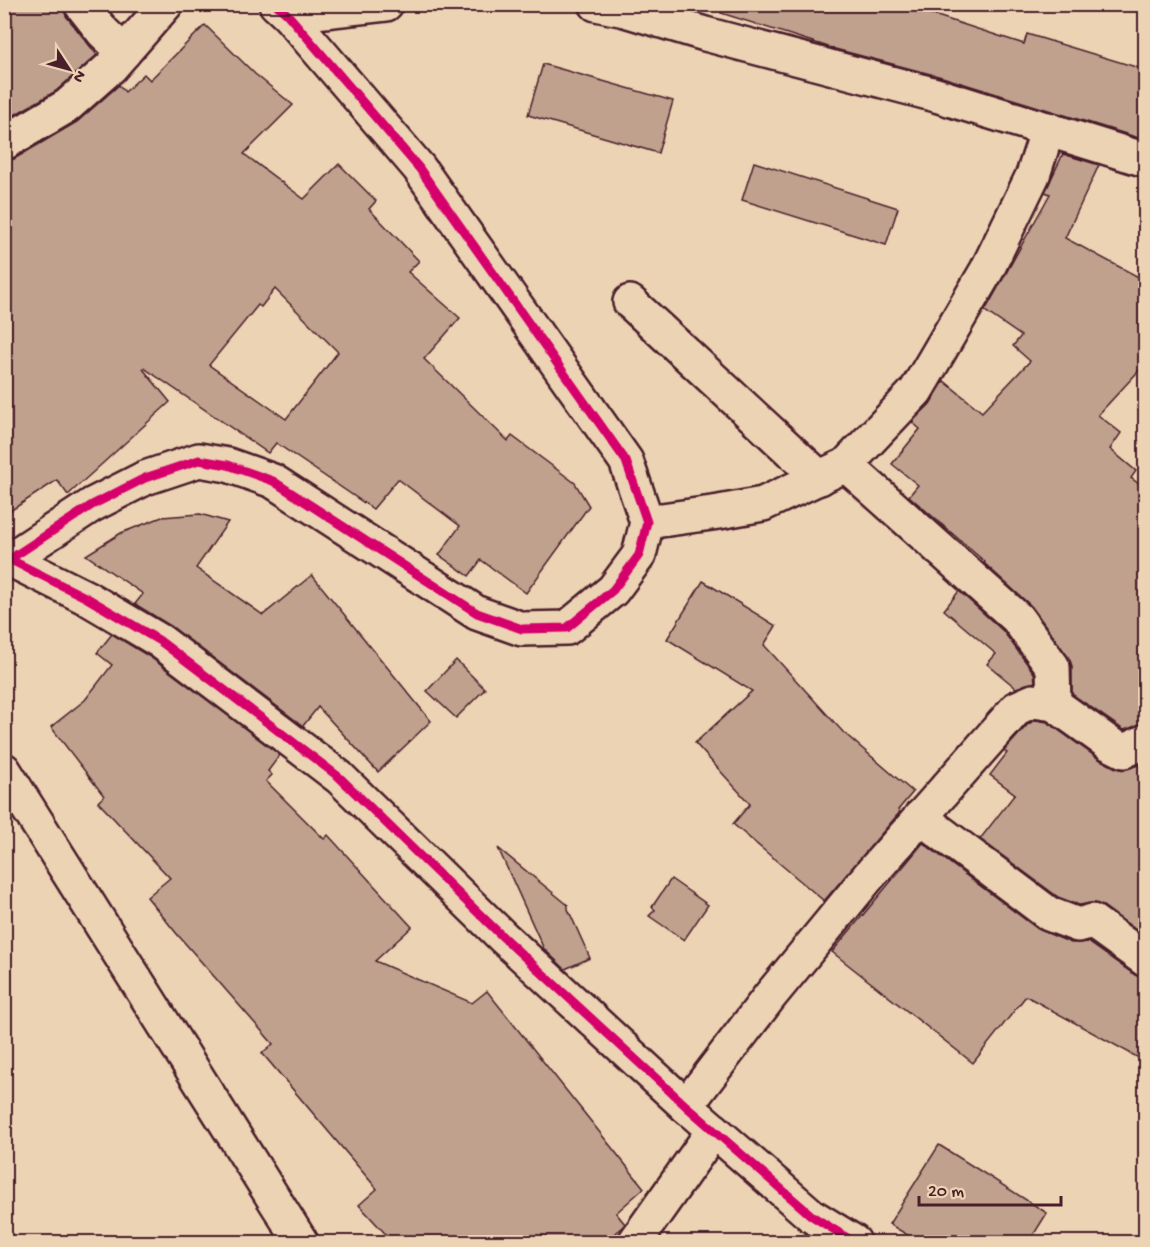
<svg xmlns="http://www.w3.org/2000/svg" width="1150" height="1247" viewBox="0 0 1150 1247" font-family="'Gochi Hand',sans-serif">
<rect width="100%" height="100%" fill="#ecd3b4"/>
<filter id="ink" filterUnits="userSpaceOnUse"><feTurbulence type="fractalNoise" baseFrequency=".0167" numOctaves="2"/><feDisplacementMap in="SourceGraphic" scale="12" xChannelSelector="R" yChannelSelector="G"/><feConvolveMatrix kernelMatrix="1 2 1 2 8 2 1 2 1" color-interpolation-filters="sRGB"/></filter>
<g filter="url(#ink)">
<g fill="#bfa18e" stroke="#4a1f2b" stroke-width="1.5" fill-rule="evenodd">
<polygon points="4,4 63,4 66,16 97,55 56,91 4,121"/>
<polygon points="722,4 900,4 1024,44 1027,34 1146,70 1146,119 1139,138 942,77 835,49 721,13"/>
<path d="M205 25 255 74 293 105 244 154 304 199 339 164 376 201 369 209 419 261 408 272 460 318 424 359 508 441 512 436 575 483 589 506 526 593 481 560 469 576 439 555 460 526 398 479 373 509 276 443 268 453 144 368 143 369 170 402 68 495 57 480 4 515V162L14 159 77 122 119 85 125 92 144 74 150 80ZM275 289 338 352 286 419 209 365 258 305 261 307Z"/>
<polygon points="543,64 673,101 658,153 528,115"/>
<polygon points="1063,154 1099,165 1065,238 1146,281 1146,363 1098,415 1121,433 1110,449 1136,471 1131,478 1146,489 1146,723 1124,730 1072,694 1072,666 1068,657 1032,607 984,563 985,562 909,496 918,485 892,464 920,429 912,422 930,404 944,381 982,412 1030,361 1013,346 1021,336 985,311 1050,194 1045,192"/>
<polygon points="754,162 898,208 886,245 742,200"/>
<polygon points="200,514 228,522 196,568 263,615 312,575 431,721 378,772 318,707 303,726 171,626 135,604 143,594 86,555 121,533 162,517"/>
<polygon points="703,581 776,626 764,645 843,732 913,792 898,810 900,812 824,901 733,824 750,804 695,743 752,691 667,639"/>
<polygon points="959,591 1003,631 1034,673 1035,682 1016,688 987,664 996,654 944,610"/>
<polygon points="112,634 150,657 280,755 268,771 272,775 266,781 324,839 328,835 412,927 375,961 472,1003 487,991 644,1188 616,1213 625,1224 607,1242 393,1242 359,1205 377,1189 262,1053 273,1044 177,934 147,897 170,878 98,802 104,796 51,727 85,700 112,665 97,653"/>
<polygon points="456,660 485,689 456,718 427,691"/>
<polygon points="1036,720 1047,722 1099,759 1116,768 1124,770 1146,762 1146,937 1103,906 1095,903 1079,905 1058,897 980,839 1015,794 990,775 1007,753 1004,751 1028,724"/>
<polygon points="923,843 1038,929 1071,943 1088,942 1135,975 1146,979 1146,1062 1026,996 973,1063 832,952"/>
<polygon points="498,848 568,905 568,909 590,958 565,969 544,949"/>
<polygon points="671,879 708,905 684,940 649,916 655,910 652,907"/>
<polygon points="939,1145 1047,1213 1029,1242 919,1242 889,1224"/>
</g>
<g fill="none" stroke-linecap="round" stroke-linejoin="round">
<g stroke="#4a1f2b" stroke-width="38">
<g id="minor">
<polyline points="81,4 103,32 124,52"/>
<polyline points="596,4 625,10 705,34 936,95 1146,160"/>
<polyline points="288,15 386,4"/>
<polyline points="4,143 67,106 111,67 166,4"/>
<polyline points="630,302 820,478"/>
<polyline points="846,465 1017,618 1053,667 1054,704"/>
<polyline points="647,522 719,512 763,504 846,465 916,391 987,270 1033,175 1048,129"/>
<polyline points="9,559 87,598 160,641 339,777 504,938 686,1106 812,1216 854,1242"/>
<polyline points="4,563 92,505 145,478 199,460 228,465 273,481 477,613 522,629 567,628 613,590 639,555 647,522 626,461 419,168 288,15 276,4"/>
<polyline points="4,770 301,1242"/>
<polyline points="920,817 1049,914 1078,925 1092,921 1146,960"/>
<polyline points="686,1106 770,996 868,877 1017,708 1033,701 1054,704 1110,744 1124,751 1146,741"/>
<polyline points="635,1242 714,1130"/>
</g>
</g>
<use href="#minor" stroke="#ecd3b4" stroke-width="33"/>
<g stroke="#ecd3b4" stroke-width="13">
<g id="cycleway">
<polyline points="9,559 87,598 160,641 339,777 504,938 686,1106 812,1216 854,1242"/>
<polyline points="4,563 92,505 145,478 199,460 228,465 273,481 477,613 522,629 567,628 613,590 639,555 647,522 626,461 419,168 288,15 276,4"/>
</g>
</g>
<use href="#cycleway" stroke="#d6006c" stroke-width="9"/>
</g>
</g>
<rect width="1150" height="1247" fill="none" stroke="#ecd3b4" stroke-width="24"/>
<rect x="12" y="12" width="1126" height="1223" fill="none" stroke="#4a1f2b" stroke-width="2" filter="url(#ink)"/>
<g transform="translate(69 69) rotate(126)" stroke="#ecd3b4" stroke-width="4.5" paint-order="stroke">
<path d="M0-4.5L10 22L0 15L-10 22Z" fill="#4a1f2b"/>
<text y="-9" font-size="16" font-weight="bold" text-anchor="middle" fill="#4a1f2b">N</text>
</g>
<path d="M919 1196v9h142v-9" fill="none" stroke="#4a1f2b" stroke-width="3"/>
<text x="928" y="1196" font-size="18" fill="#4a1f2b" stroke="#ecd3b4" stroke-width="4.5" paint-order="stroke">20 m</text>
</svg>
